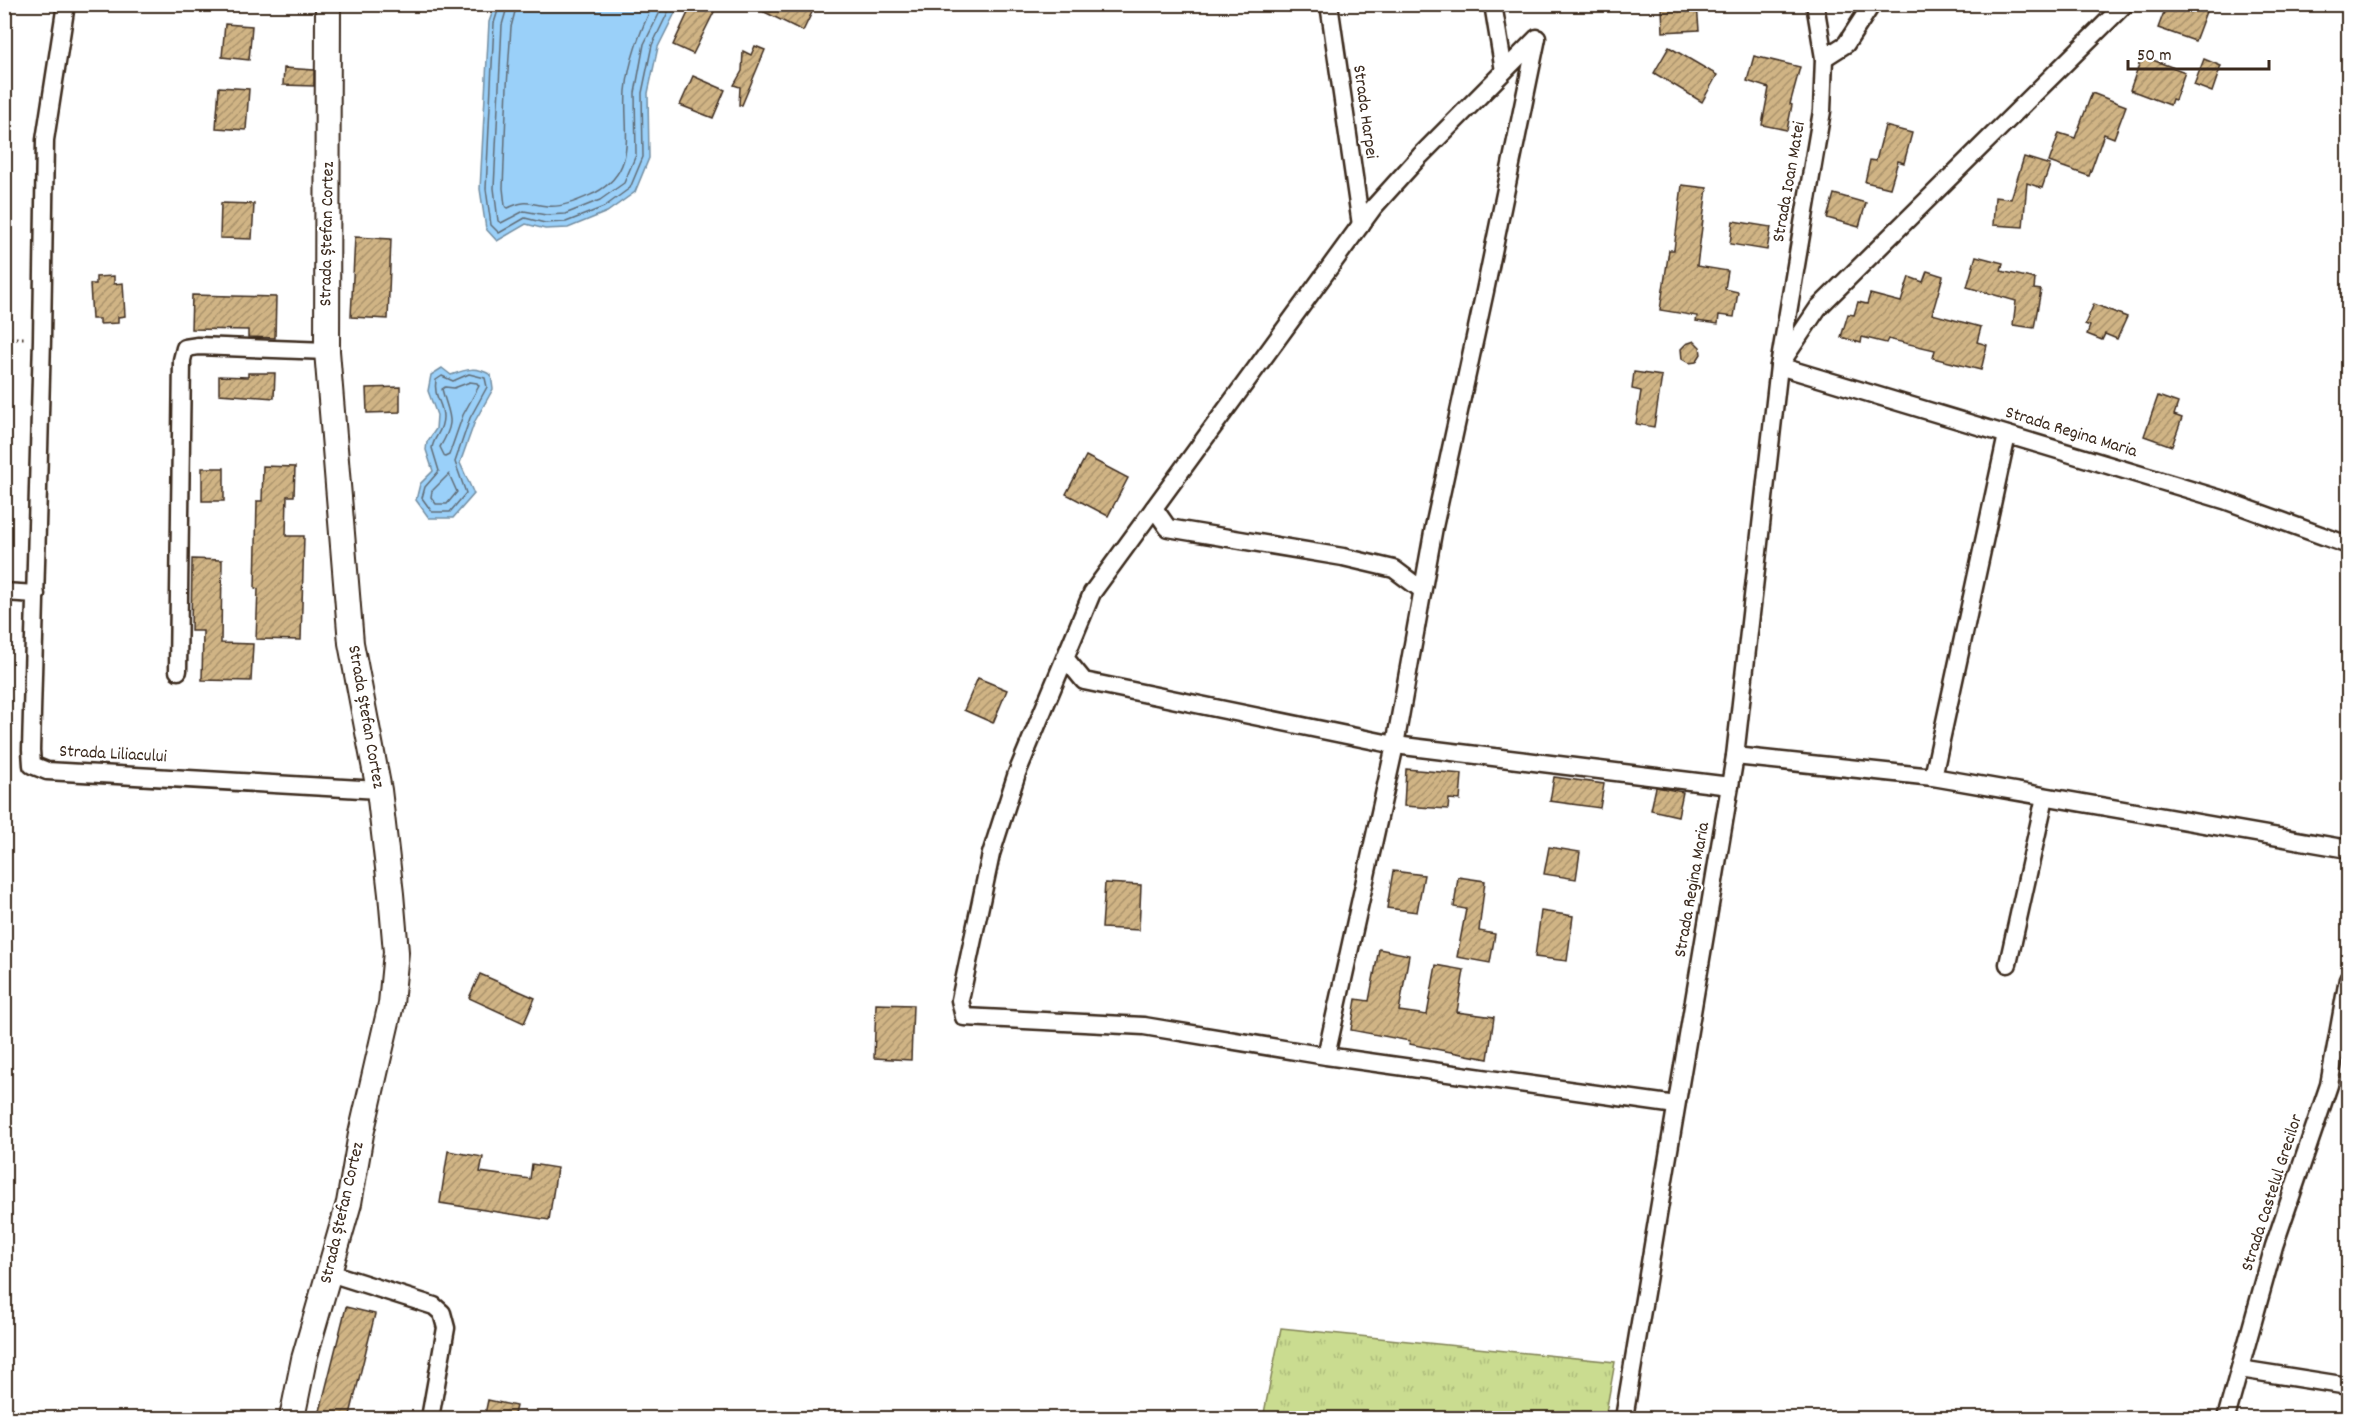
<svg xmlns="http://www.w3.org/2000/svg" width="2353" height="1423" viewBox="0 0 2353 1423" font-family="Dekko,sans-serif">
<defs>
<pattern id="grass-tufts" width="24" height="20" patternUnits="userSpaceOnUse" patternTransform="scale(1.5)"><rect width="24" height="20" fill="#cadc90"/><path d="M3 7l-1-3M5 7V3M7 7l1-3M15 17l-1-3M17 17v-4M19 17l1-3" fill="none" stroke="#aebd7c"/></pattern>
<pattern id="building-hatch" width="6" height="6" patternUnits="userSpaceOnUse" patternTransform="scale(1.5)"><rect width="6" height="6" fill="#d0b485"/><path d="M-1 1l2-2M0 6l6-6M5 7l2-2" fill="none" stroke="#aa936c"/></pattern>
</defs>
<rect width="100%" height="100%" fill="#fff"/>
<filter id="ink" filterUnits="userSpaceOnUse"><feTurbulence type="fractalNoise" baseFrequency=".0167" numOctaves="2"/><feDisplacementMap in="SourceGraphic" scale="12" xChannelSelector="R" yChannelSelector="G"/><feConvolveMatrix kernelMatrix="1 2 1 2 8 2 1 2 1" color-interpolation-filters="sRGB"/></filter>
<g filter="url(#ink)">
<polygon fill="url(#grass-tufts)" stroke="#828357" stroke-width="1.5" points="1281,1328 1615,1362 1605,1418 1263,1418"/>
<g fill="#9ad0f9" stroke="#748ea1" stroke-width="1.5">
<polygon points="495,5 679,5 658,47 648,93 649,158 635,192 607,212 568,228 545,229 526,224 497,241 486,229 480,189 489,22"/>
<path d="M442 368 451 375C467 369 476 366 491 375L493 389 475 421 460 463 474 494 453 518H429L416 500 420 484 433 471 426 450 427 442 436 429 437 415 428 391 431 375Z"/>
</g>
<g fill="none" stroke-linecap="round" stroke-linejoin="round">
<g stroke="#616c76" stroke-width="1.5">
<polyline points="500,4 494,23 486,189 491,225 499,233 525,218 545,223 566,222 604,207 630,188 643,157 642,93 652,45 672,4"/>
<polyline points="508,4 502,25 494,188 498,221 501,223 524,211 546,215 565,214 600,200 624,183 636,155 635,93 644,44 664,4"/>
<path d="M517 4 511 27 507 86 503 188 505 206 508 208C527 199 528 204 547 206 563 208 581 199 595 193 639 170 623 131 626 91 629 60 640 32 653 4"/>
<path d="M469 374 485 378 487 387 470 418 455 462 466 493 450 512H432L422 498 425 487 439 471 432 448C434 436 443 432 443 417 443 403 433 397 436 380L442 376 453 381Z"/>
<path d="M470 382 477 383 479 386 463 415 449 455 445 457 440 447C457 419 449 417 442 389L445 387 454 388Z"/>
<polygon points="449,474 457,492 447,504 436,504 431,497 432,491"/>
</g>
</g>
<g fill="url(#building-hatch)" stroke="#3b2a1e" stroke-width="1.5">
<polygon points="692,4 718,4 693,54 673,45"/>
<polygon points="748,4 816,4 803,31"/>
<polygon points="2167,4 2195,4 2207,9 2195,41 2158,28"/>
<polygon points="1697,5 1699,30 1663,32 1662,7"/>
<polygon points="225,24 252,26 249,60 222,57"/>
<polygon points="755,46 765,50 742,105 739,105 740,87 734,85 742,71 743,51 751,55"/>
<polygon points="1669,47 1717,75 1702,102 1654,73"/>
<polygon points="1754,56 1800,67 1790,104 1792,105 1787,130 1762,125 1769,88 1747,81"/>
<polygon points="2142,56 2185,72 2175,100 2172,99 2170,105 2130,90"/>
<polygon points="2204,59 2221,66 2212,92 2194,85"/>
<polygon points="284,68 314,70 314,86 283,85"/>
<polygon points="693,76 725,90 713,118 680,105"/>
<polygon points="219,87 249,89 246,130 216,128"/>
<polygon points="2092,93 2126,106 2114,138 2104,134 2089,176 2049,162 2059,133 2075,138"/>
<polygon points="1885,126 1912,133 1904,163 1898,161 1890,188 1865,182 1870,160 1876,161"/>
<polygon points="2024,157 2050,165 2042,188 2027,183 2023,227 1993,225 1995,197 2011,199"/>
<polygon points="1682,185 1707,188 1697,266 1728,271 1725,289 1738,292 1734,317 1719,315 1718,324 1696,321 1697,316 1660,310 1669,250 1674,250"/>
<polygon points="1834,194 1866,203 1859,227 1827,218"/>
<polygon points="221,203 254,204 252,239 220,238"/>
<polygon points="1733,221 1771,227 1767,250 1730,244"/>
<polygon points="355,237 391,239 388,319 351,317"/>
<polygon points="1976,256 2003,263 2001,271 2035,279 2034,289 2041,290 2034,328 2013,325 2016,301 1967,287"/>
<polygon points="1927,271 1943,276 1932,314 1981,327 1977,342 1987,345 1981,370 1933,358 1935,350 1888,339 1886,343 1862,337 1861,343 1841,337 1848,314 1854,315 1858,302 1867,304 1870,294 1901,302 1909,277 1923,282"/>
<polygon points="114,276 114,284 123,283 125,316 118,317 118,323 100,324 100,319 92,319 90,284 96,284 96,277"/>
<polygon points="192,295 276,297 275,338 248,337 248,330 191,329"/>
<polygon points="2094,304 2127,317 2117,339 2105,334 2102,340 2087,334 2090,326 2085,324"/>
<polygon points="1694,341 1700,347 1701,354 1696,362 1689,363 1682,359 1681,349 1686,344"/>
<polygon points="1634,372 1662,376 1654,427 1636,424 1641,391 1632,389"/>
<polygon points="248,373 275,373 274,398 219,394 219,376 248,377"/>
<polygon points="400,387 400,412 367,413 366,388"/>
<polygon points="2158,396 2178,403 2174,415 2182,418 2172,446 2144,436"/>
<polygon points="1086,456 1128,478 1108,516 1066,494"/>
<polygon points="263,466 295,467 294,496 287,496 286,536 304,536 301,640 256,639 258,589 255,588 257,501 262,501"/>
<rect x="202" y="468" width="22" height="33"/>
<polygon points="192,559 222,560 221,643 253,644 251,681 202,680 203,631 191,631"/>
<polygon points="978,678 1007,690 993,723 964,710"/>
<polygon points="1406,769 1462,774 1460,800 1449,799 1448,809 1404,806"/>
<polygon points="1554,777 1604,784 1600,808 1550,801"/>
<polygon points="1656,787 1683,792 1678,816 1651,810"/>
<polygon points="1549,847 1580,852 1576,879 1544,874"/>
<polygon points="1393,871 1424,875 1417,912 1387,908"/>
<polygon points="1458,877 1485,881 1479,931 1495,934 1490,963 1457,957 1466,909 1454,907"/>
<polygon points="1105,883 1141,885 1139,930 1102,928"/>
<polygon points="1541,911 1573,916 1567,961 1535,957"/>
<polygon points="1379,949 1409,955 1399,1011 1427,1015 1436,965 1464,970 1457,1012 1494,1017 1488,1059 1409,1044 1410,1041 1351,1030 1356,999 1369,1001"/>
<polygon points="480,974 535,998 524,1023 469,998"/>
<polygon points="876,1004 913,1005 911,1060 874,1058"/>
<polygon points="448,1151 483,1157 480,1172 530,1179 532,1164 557,1168 549,1220 440,1203"/>
<polygon points="346,1307 375,1314 349,1419 335,1419 319,1415"/>
<polygon points="488,1400 516,1406 513,1419 484,1419"/>
</g>
<g fill="none" stroke-linecap="round" stroke-linejoin="round">
<g stroke="#3b2a1e" stroke-width="21">
<g id="street">
<polyline points="66,4 45,140 42,339 31,750 32,765 47,771 379,790"/>
<polyline points="1329,4 1361,225"/>
<polyline points="1493,4 1504,71"/>
<polyline points="1815,4 1824,58 1822,111 1779,366 2224,500 2348,545"/>
<polyline points="1824,58 1846,44 1872,4"/>
<polyline points="1154,508 1168,528 1343,557 1394,569 1422,590"/>
<polyline points="4,592 36,594"/>
<polyline points="1066,659 1084,681 1395,745 1730,786"/>
<polyline points="178,671 182,360 185,348 198,346 327,351"/>
<polyline points="1735,756 1933,777 2007,435"/>
<polyline points="1933,777 2348,849"/>
<polyline points="2008,964 2045,797"/>
<polyline points="1326,1056 1395,745 1434,527 1485,291 1537,38 1420,156 1373,208 1092,593 1017,773 991,854 960,1000 964,1017 1144,1026 1326,1056 1676,1105"/>
<polyline points="330,1273 434,1306 442,1313 446,1328 430,1418"/>
<polyline points="2240,1369 2348,1386"/>
<polyline points="1624,1418 1735,756 1779,366 1818,308 2125,4"/>
<polyline points="2226,1418 2274,1246 2329,1085 2348,979"/>
</g>
</g>
<g stroke="#3b2a1e" stroke-width="28">
<polyline id="secondary" points="292,1418 304,1359 349,1203 361,1134 391,1004 396,952 391,894 379,790 351,643 327,351 328,4"/>
</g>
<polyline stroke="#3b2a1e" stroke-width="3" stroke-dasharray="1.5 4.5" stroke-linecap="butt" points="4,338 25,338"/>
<use href="#street" stroke="#fff" stroke-width="16"/>
<use href="#secondary" stroke="#fff" stroke-width="24"/>
</g>
</g>
<g text-anchor="middle" dominant-baseline="central" stroke-width="4.5" stroke-linejoin="round" paint-order="stroke">
<g font-size="18" fill="#3b2a1e" stroke="#fff">
<text transform="translate(1364 112) rotate(82)">Strada Harpei</text>
<text transform="translate(1790 182) rotate(-80)">Strada Ioan Matei</text>
<text transform="translate(328 234) rotate(-89)">Strada Ștefan Cortez</text>
<text transform="translate(2071 433) rotate(17)">Strada Regina Maria</text>
<text transform="translate(365 717) rotate(80)">Strada Ștefan Cortez</text>
<text transform="translate(113 755) rotate(3)">Strada Liliacului</text>
<text transform="translate(1693 890) rotate(-80)">Strada Regina Maria</text>
<text transform="translate(2273 1193) rotate(-72)">Strada Castelul Grecilor</text>
<text transform="translate(343 1213) rotate(-77)">Strada Ștefan Cortez</text>
</g>
</g>
<rect width="2353" height="1423" fill="none" stroke="#fff" stroke-width="24"/>
<rect x="12" y="12" width="2329" height="1399" fill="none" stroke="#3b2a1e" stroke-width="2" filter="url(#ink)"/>
<path d="M2128 60v9h141v-9" fill="none" stroke="#3b2a1e" stroke-width="3"/>
<text x="2137" y="60" font-size="18" fill="#3b2a1e" stroke="#ffffff" stroke-width="4.5" paint-order="stroke">50 m</text>
</svg>
